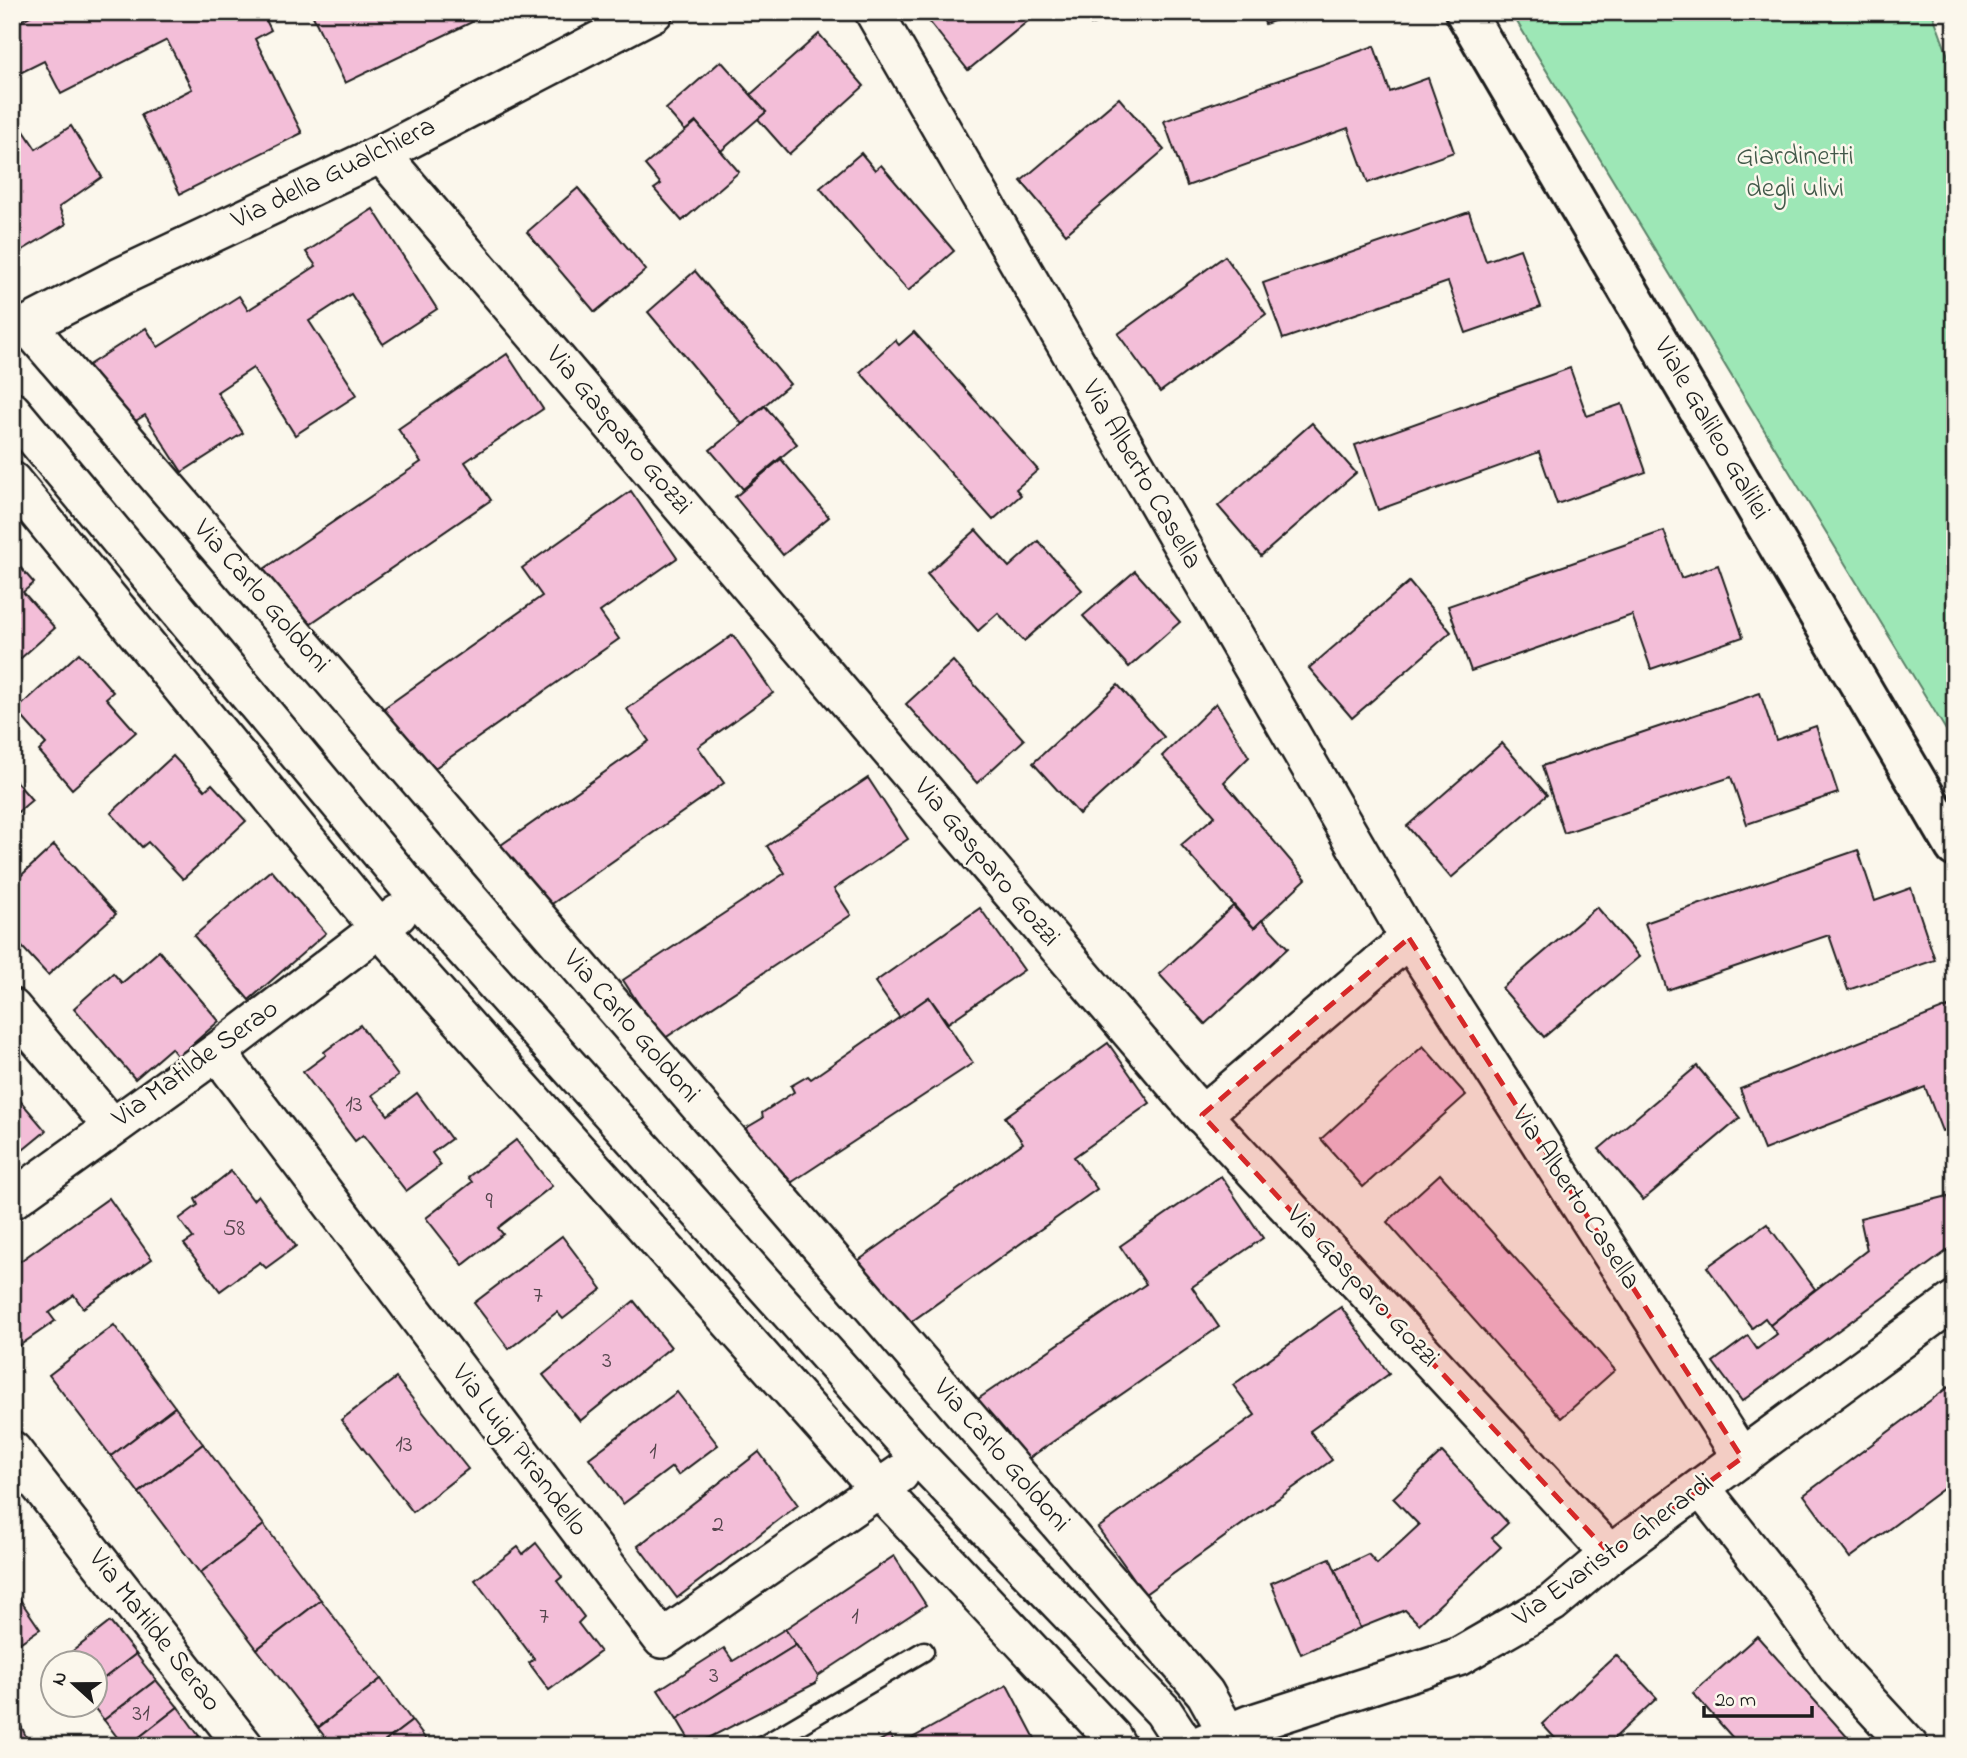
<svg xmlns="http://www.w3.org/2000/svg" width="1967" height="1758" viewBox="0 0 1967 1758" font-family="'Indie Flower',sans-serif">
<rect width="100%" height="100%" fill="#fbf7ec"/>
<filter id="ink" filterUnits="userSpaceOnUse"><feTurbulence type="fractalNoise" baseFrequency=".0143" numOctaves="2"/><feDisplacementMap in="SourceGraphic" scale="14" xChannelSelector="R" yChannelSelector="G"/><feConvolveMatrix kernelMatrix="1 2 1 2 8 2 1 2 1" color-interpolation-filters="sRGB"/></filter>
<g filter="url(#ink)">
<polygon fill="#9de7b6" stroke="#5c8269" stroke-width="2" points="1511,12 1932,12 1955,75 1955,745"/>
<g fill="#f3bed8" stroke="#1c1c1c" stroke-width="2">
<polygon points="38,12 262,12 271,30 255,39 302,133 180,194 141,115 192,89 167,40 61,94 44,61 14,76 12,73 12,25"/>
<polygon points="311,12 467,12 472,22 345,83"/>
<polygon points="926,12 1039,12 968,70 924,15"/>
<polygon points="1087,12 1126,12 1091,25"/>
<polygon points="1261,12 1300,12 1265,24"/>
<polygon points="819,34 864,86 789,154 758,119 766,112 750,95"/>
<polygon points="1374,46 1390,92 1428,78 1454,152 1368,183 1348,128 1187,186 1164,121"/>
<polygon points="721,61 766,112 721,151 696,122 685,131 666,109"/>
<polygon points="1119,98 1164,150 1066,234 1021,181"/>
<polygon points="12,113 36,149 71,126 102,177 59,207 66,224 14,255"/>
<polygon points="696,122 739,172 682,221 654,189 661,184 645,165"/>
<polygon points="861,153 875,170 881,165 954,251 908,291 820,188"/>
<polygon points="578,188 646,270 595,312 527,232"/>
<polygon points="373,209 437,309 383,344 351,294 309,321 357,395 295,435 253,368 217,392 243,433 182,472 145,415 126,427 87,366 146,328 158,347 239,296 248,310 316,266 306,252"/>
<polygon points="1469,212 1486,261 1520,249 1541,307 1466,333 1448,282 1283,339 1263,283"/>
<polygon points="1225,256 1266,314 1160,392 1118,334"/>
<polygon points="695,271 790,384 742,424 648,312"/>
<polygon points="914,332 1038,470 1016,489 1021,495 993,520 860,372 895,340 899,345"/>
<polygon points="507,354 543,409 465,462 491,500 298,632 258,573 421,462 398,429"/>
<polygon points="1570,368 1587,416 1622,404 1646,472 1557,504 1539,452 1378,510 1355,445"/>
<polygon points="765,406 797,444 743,489 710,450"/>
<polygon points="1312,423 1356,473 1261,556 1218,506"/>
<polygon points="781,459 829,517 783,555 735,497"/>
<polygon points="631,491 677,558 600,612 619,639 422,777 377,713 542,596 522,568"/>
<polygon points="976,530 1009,567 1038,541 1082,590 1024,641 998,613 978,631 927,574"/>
<polygon points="1664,531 1681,578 1718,565 1743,637 1651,669 1632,615 1471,671 1448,606"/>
<polygon points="12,558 34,583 23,592 55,628 12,666"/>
<polygon points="1135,571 1180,622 1129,667 1083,616"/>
<polygon points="1409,582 1451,632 1352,718 1309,668"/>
<polygon points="733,635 773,693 698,747 724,783 536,915 491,852 649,741 627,709"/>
<polygon points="79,653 113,692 106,698 136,732 72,789 39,751 46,744 16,710"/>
<polygon points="953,661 1024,740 977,783 906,704"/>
<polygon points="1118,685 1164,737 1079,814 1033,763"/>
<polygon points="1760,693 1776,740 1816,726 1838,793 1747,824 1731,777 1564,833 1542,766"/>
<polygon points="1216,703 1249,757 1224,782 1306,879 1254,928 1181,845 1215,816 1162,756"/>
<polygon points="1502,743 1547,795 1451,878 1407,826"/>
<polygon points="173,756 205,790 212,784 246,821 183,879 148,842 142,847 111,813"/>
<polygon points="12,777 32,800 12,817"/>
<polygon points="868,778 908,839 834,889 851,915 662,1040 623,980 785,873 767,846"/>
<polygon points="54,845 116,914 48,975 12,936 12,884"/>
<polygon points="1858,850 1875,901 1911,888 1935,960 1848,990 1829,935 1667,990 1645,923"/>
<polygon points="271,870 326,933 249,1000 194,936"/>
<polygon points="1233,906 1254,928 1262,920 1288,948 1205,1024 1159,974"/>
<polygon points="1597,907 1639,957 1544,1037 1502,988"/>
<polygon points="980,908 1024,970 948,1023 929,997 900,1018 875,982"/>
<polygon points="159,951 219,1021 178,1057 171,1048 135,1079 74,1008 113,973 122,983"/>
<polygon points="929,997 973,1063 780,1190 736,1134 763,1118 762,1113 794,1092 791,1086 808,1076 811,1079"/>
<polygon points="1948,1007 1955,1024 1955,1126 1942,1131 1925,1087 1764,1150 1740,1089"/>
<polygon points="360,1025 398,1076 372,1095 388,1115 417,1093 451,1139 432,1153 441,1165 406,1191 363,1135 355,1141 303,1072 326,1055 324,1052"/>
<polygon points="1108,1043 1150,1103 1074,1157 1097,1189 901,1329 855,1263 1023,1143 1005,1117"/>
<polygon points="1423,1046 1466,1095 1363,1187 1321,1139"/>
<polygon points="1697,1066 1740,1118 1643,1200 1599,1149"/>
<polygon points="12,1091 46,1131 12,1159"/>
<polygon points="516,1140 552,1186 498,1228 503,1234 463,1265 426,1218 472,1182 468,1177"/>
<polygon points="231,1171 253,1200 258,1195 296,1246 266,1268 260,1262 220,1291 184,1244 193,1238 179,1219 198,1205 195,1199"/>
<polygon points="1440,1174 1615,1370 1561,1418 1387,1222"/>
<polygon points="1221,1176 1263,1238 1192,1287 1219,1327 1022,1463 978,1399 1146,1284 1120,1246"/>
<polygon points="1948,1196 1955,1222 1955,1245 1742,1401 1713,1362 1748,1336 1757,1349 1777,1334 1770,1325 1867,1250 1860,1218"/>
<polygon points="109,1198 152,1259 83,1308 74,1295 49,1313 55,1321 13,1350 12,1267"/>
<polygon points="1767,1224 1815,1289 1770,1325 1765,1318 1752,1328 1707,1267"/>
<polygon points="562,1236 602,1289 563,1319 557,1312 509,1349 474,1303"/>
<polygon points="634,1301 671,1347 580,1421 543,1375"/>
<polygon points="1341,1307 1389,1374 1310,1431 1332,1460 1145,1594 1098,1528 1255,1415 1233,1385"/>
<polygon points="114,1325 175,1407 111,1456 49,1375"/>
<polygon points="396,1378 468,1469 413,1512 341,1420"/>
<polygon points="1955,1382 1955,1480 1850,1558 1804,1495"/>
<polygon points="677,1392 718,1445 678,1475 672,1467 623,1504 589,1458"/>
<polygon points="175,1407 203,1444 139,1493 111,1456"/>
<polygon points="203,1444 264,1525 200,1573 139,1493"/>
<polygon points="759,1452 798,1505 677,1598 638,1546"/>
<polygon points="1442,1452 1508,1523 1492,1538 1501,1547 1419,1624 1405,1610 1360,1628 1335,1570 1368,1554 1377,1564 1419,1525 1393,1498"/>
<polygon points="264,1525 321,1600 257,1649 200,1573"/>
<polygon points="536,1543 562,1577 557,1581 584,1617 578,1623 600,1652 549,1690 529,1663 534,1659 475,1580 518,1547 523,1554"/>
<polygon points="894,1556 926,1605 818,1676 785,1629"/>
<polygon points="1330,1558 1360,1628 1301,1654 1271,1583"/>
<polygon points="12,1588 40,1629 12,1648"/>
<polygon points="321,1600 381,1679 318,1728 257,1649"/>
<polygon points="110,1622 136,1654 94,1686 94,1664 60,1661"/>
<polygon points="785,1629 796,1645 677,1719 658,1690 724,1648 733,1661"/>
<polygon points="1757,1636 1849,1739 1842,1746 1740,1746 1693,1693"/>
<polygon points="796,1645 818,1676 816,1683 693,1746 677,1719"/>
<polygon points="136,1654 156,1680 104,1720 93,1706 94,1686"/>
<polygon points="1616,1655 1657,1698 1606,1746 1562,1746 1542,1724"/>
<polygon points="381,1679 412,1721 379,1746 332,1746 318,1728"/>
<polygon points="156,1680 178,1707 128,1746 124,1746 104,1720"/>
<polygon points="1007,1685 1039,1746 898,1746"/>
<polygon points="178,1707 199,1736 186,1746 128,1746"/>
<polygon points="16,1714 30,1746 12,1746 12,1716"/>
<polygon points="412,1721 431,1746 379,1746"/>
<polygon points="890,1735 896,1746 871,1746"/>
<polygon points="199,1736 206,1746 186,1746"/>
</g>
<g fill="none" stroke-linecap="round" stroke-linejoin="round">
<g stroke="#1c1c1c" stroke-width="23">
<polyline id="lane" points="763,1746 924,1651"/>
</g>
<g stroke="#1c1c1c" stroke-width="42">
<g id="street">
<polyline points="874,12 1409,938 1742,1458"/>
<polyline points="381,154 1186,1097 1610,1554"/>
<polyline points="27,325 1205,1693 1228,1734"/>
<polyline points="12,333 122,276 381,154 654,12"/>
<polyline points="12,411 419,899 919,1457 1163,1711 1186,1746"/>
<polyline points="12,481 379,928 880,1490 1112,1737 1117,1746"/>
<polyline points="12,1008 111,1125"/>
<polyline points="217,1052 662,1639 900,1474"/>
<polyline points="1202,1115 1409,938"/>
<polyline points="12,1200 217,1052 398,914"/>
<polyline points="12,1450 244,1746"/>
<polyline points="1702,1489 1782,1590 1837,1668 1909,1746"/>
<polyline points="1204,1743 1250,1724 1458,1657 1552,1603 1610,1554 1955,1300"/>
</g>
</g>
<g stroke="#1c1c1c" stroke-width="44">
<polyline id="secondary" points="1465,12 1955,847"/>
</g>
<use href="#lane" stroke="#fbf7ec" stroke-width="18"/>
<use href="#street" stroke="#fbf7ec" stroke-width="37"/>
<use href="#secondary" stroke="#fbf7ec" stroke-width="38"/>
</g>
</g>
<path fill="#d62828" fill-opacity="0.2" stroke="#d62828" stroke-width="5" stroke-dasharray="14 9" stroke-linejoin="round" d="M1409 938 1742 1458 1610 1554 1202 1115Z"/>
<g text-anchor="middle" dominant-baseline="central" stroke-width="5" stroke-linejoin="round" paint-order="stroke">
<g font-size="24" fill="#52444b">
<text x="354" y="1105">13</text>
<text x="489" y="1202">9</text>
<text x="234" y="1229">58</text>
<text x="538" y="1296">7</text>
<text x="607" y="1361">3</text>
<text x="404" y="1445">13</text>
<text x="653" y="1452">1</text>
<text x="718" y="1525">2</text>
<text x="544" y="1617">7</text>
<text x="855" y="1617">1</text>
<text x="714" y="1676">3</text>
<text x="141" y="1714">31</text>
</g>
<g font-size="28" fill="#43594a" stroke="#fbf7ec">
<text x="1795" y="157">Giardinetti<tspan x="1795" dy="32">degli ulivi</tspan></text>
</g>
<g font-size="28" fill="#1c1c1c" stroke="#fbf7ec">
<text transform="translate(334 174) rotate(-26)">Via della Gualchiera</text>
<text transform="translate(1711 429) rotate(60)">Viale Galileo Galilei</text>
<text transform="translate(618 431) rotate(50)">Via Gasparo Gozzi</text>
<text transform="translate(1141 475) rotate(60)">Via Alberto Casella</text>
<text transform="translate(261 597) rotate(49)">Via Carlo Goldoni</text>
<text transform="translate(986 863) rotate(50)">Via Gasparo Gozzi</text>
<text transform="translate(631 1027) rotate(49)">Via Carlo Goldoni</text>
<text transform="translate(196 1064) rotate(-36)">Via Matilde Serao</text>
<text transform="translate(1575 1198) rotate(57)">Via Alberto Casella</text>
<text transform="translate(1362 1287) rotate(47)">Via Gasparo Gozzi</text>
<text transform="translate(519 1451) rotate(53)">Via Luigi Pirandello</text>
<text transform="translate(1001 1456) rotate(49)">Via Carlo Goldoni</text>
<text transform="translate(1614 1551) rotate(-36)">Via Evaristo Gherardi</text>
<text transform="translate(154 1631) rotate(52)">Via Matilde Serao</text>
</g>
</g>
<rect width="1967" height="1758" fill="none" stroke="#fbf7ec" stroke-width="42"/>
<rect x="21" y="21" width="1925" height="1716" fill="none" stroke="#1c1c1c" stroke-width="2.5" filter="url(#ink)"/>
<g transform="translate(74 1684) rotate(291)"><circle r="33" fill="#fbf7ec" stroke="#a29f99" stroke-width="2"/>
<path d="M0-5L12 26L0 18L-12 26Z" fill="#1c1c1c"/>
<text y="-10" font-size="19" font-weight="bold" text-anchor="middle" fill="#1c1c1c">N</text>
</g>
<path d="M1704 1706v10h108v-10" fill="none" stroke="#1c1c1c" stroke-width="3.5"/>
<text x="1715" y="1706" font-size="21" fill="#1c1c1c" stroke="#fbf7ec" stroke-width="5" paint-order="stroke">20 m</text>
</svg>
